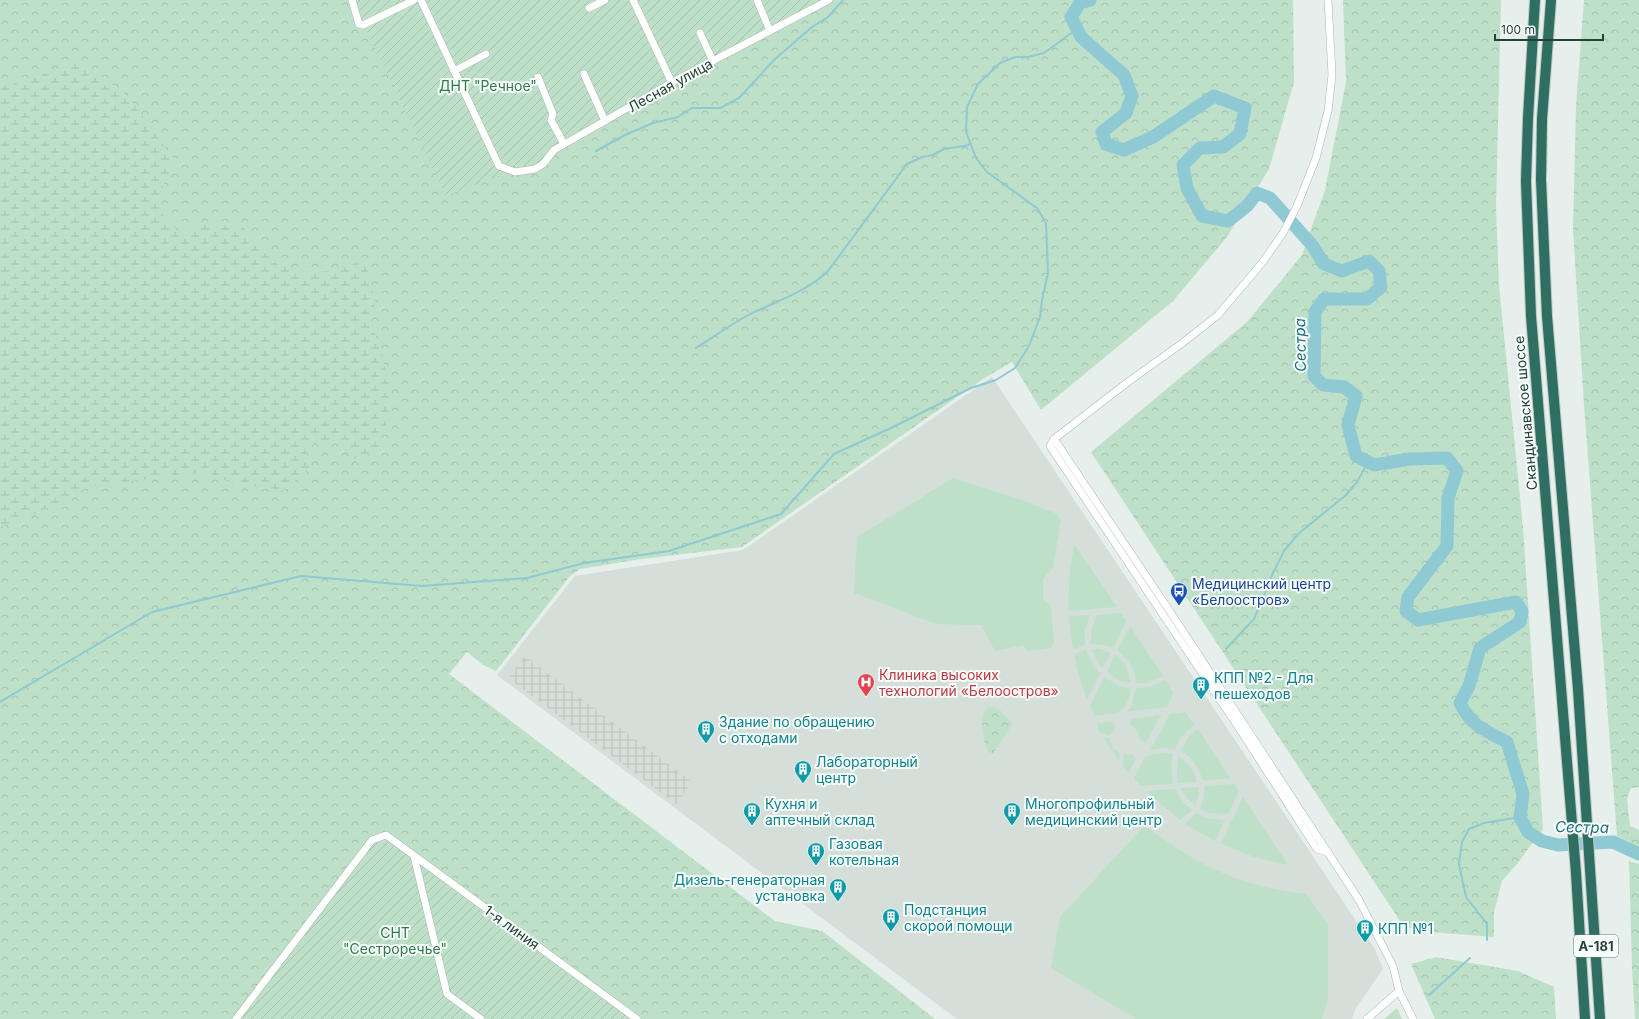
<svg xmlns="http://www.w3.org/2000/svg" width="1639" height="1019" viewBox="0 0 1639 1019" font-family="Inter,sans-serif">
<defs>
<pattern id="industrial-grid" width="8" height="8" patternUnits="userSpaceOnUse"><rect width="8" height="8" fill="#d4dfda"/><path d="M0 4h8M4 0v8" fill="none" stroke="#b6c1bc"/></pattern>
<pattern id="forest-crowns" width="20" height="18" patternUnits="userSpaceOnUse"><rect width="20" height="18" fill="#bfe0c8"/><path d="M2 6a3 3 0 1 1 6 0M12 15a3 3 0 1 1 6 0" fill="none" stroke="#a4c1ad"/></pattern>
<pattern id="wetland-marsh" width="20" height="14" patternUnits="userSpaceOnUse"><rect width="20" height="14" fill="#bfe0c8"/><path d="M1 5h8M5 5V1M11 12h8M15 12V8" fill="none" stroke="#a4c1ad"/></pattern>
<pattern id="garden-furrows" width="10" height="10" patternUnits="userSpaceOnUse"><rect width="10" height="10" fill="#bfe0c8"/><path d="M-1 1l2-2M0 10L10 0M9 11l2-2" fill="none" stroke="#a4c1ad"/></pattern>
</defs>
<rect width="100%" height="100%" fill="#e6efeb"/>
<polygon fill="#d4dfda" points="992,377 1375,949 1383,969 1356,1008 1352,1019 957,1019 497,675 575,576 743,550"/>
<polygon fill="url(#industrial-grid)" points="525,656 692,782 676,804 508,678"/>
<g fill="#bfe0c8">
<polygon points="953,478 1022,500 1055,513 1061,519 1053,568 1043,579 1043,600 1051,606 1054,640 1052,648 1026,651 1024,645 995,651 981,625 936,624 854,593 857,537"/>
<polygon points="1074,546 1076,547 1117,607 1070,611 1068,610 1070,569"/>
<polygon points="1121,613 1126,621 1113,648 1103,645 1091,644 1091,630 1097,615"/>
<polygon points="1090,615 1085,630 1085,645 1073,650 1069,618 1070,616"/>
<path d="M1130 626 1163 676 1146 683H1136C1135 669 1129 660 1117 650Z"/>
<polygon points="1086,649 1093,666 1100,673 1087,699 1079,676 1074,655"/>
<polygon points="1092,649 1100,649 1110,653 1102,668 1096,659"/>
<polygon points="1115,654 1126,666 1131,683 1119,681 1107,672"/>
<path d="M1104 677 1120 686 1131 689C1126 715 1118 713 1095 716L1090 706Z"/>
<polygon points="1166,680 1173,693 1167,707 1127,712 1132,705 1136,688 1149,687"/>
<polygon points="1185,712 1194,725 1180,738 1175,750 1166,748 1150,750 1170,714"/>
<path d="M1159 715 1161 716 1146 742 1140 740C1139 732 1137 729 1130 725L1131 719Z"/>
<polygon points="1113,721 1115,727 1110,735 1100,732 1097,725 1098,723"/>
<path d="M1198 729 1230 778 1203 781C1199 768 1193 757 1180 751L1189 736Z"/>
<polygon points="1103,737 1110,738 1113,748 1120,753 1119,761"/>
<polygon points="1162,753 1173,754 1171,764 1173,784 1141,786 1134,779 1145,757 1153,754"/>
<polygon points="1124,754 1129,755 1132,754 1136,759 1129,772 1127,772 1122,766"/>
<path d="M1178 756C1189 763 1194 770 1197 782L1178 783 1177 771Z"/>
<polygon points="1234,784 1239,791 1228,814 1210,813 1200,809 1203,801 1205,786"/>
<polygon points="1199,787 1198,797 1195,805 1186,797 1181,788"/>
<polygon points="1175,789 1184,803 1192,810 1180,820 1146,791"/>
<polygon points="1243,797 1287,863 1286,865 1254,857 1222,844 1221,843"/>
<polygon points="1196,813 1207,818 1225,820 1216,840 1214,841 1185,824"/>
<path d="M1144 826C1164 838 1183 854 1204 864 1236 881 1270 890 1306 894L1328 924V997L1322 1019H1136L1051 968 1060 917Z"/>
</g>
<g fill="url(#forest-crowns)">
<polygon points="0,0 352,0 363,25 503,168 554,150 829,0 1293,0 1294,82 1269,169 1227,237 1173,301 1041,410 1012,362 983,379 742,547 641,559 580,569 570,576 496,671 483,665 467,652 449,674 775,921 822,931 935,1019 0,1019"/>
<polygon points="1343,0 1501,0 1496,207 1499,285 1523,527 1543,829 1517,864 1502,881 1494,912 1494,937 1431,932 1404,927 1091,452 1247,322 1302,255 1325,190 1346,82"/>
<polygon points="1584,0 1639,0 1639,787 1631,788 1627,798 1630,826 1639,830 1639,847 1617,836 1584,405 1573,229 1576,106"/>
<path d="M994 707 1001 711 1012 723 1007 733 993 753 988 752C984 743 979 719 985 710 987 707 990 707 994 707Z"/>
<polygon points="1629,861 1639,864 1639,1019 1635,1019 1632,967"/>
<polygon points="1436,957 1518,971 1554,987 1556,1019 1435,1019 1411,964"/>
<polygon points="1397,1008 1402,1019 1384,1019"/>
</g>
<polygon fill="url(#wetland-marsh)" points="71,61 92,70 129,97 174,159 158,199 160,212 182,235 199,223 216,226 241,225 275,263 299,272 331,271 365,261 375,301 372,326 381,349 387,379 390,413 377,451 367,456 355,459 334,439 305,447 310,468 284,490 244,485 197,473 90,486 34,515 0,527 0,84 21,85"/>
<g fill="url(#garden-furrows)">
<polygon points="352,0 829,0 554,150 535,169 503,168 498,176 446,196"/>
<polygon points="389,837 637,1019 236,1019 372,840"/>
</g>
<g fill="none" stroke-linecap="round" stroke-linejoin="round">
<g stroke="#8ec9d4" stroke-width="2">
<polyline points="596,151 625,135 653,123 678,117 692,108 720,108 739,98 775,59 812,27 828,17 843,0"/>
<path d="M696 348C712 338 727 327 743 318 772 302 804 294 828 271L907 164 922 157 933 155 944 149 964 146 971 144"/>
<polyline points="1226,649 1254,619 1273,573 1284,551 1298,534 1346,495 1357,482 1368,462"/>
<polyline points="0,702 152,612 301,576 422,586 527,578 584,563 669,551 781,514 834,454 893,427 971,388 996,380 1015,368 1029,346 1040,317 1042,300 1048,273 1046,223 1037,208 987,172 976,158 966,132 967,107 978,84 1000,63 1015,57 1028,57 1044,53 1077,29"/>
<polyline points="1487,940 1487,924 1466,897 1459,864 1462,842 1469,829 1484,823 1520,817"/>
<polyline points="1429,995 1470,958"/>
</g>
<path stroke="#8ec9d4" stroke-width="13" d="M1090 0 1080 3 1071 17 1081 37 1124 75 1132 96 1126 113 1102 132 1106 144 1124 150 1153 137 1214 96 1245 108 1240 134 1223 147 1200 148 1183 165 1187 188 1202 216 1228 221 1247 206 1257 193 1270 198 1312 245 1324 264 1342 271 1369 261 1379 271 1381 287 1367 299H1324L1315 312 1314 376 1323 385 1344 387 1356 396 1348 425 1356 456 1374 465 1410 459 1447 458 1457 471 1448 498 1447 546 1408 597 1406 611 1418 620 1516 602 1522 611 1520 622 1480 648 1469 686 1460 703C1471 726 1486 731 1507 742L1523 794 1520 817 1528 832 1542 841 1558 845 1613 842 1639 854"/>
<g stroke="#a8b8b2" stroke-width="8">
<g id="minor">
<polyline points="352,0 359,24 363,25 414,0"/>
<polyline points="421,0 499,166 515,172 535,169 543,164 554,150 680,78 829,0"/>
<polyline points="633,0 672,83"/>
<polyline points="757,0 770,31"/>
<polyline points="589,8 605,0"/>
<polyline points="700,33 713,61"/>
<polyline points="454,71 486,54"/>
<polyline points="584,74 605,121"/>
<polyline points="538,77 553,114 551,120 564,144"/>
<polyline points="1054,439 1171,613 1359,900 1393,966 1399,991 1413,1019"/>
<polyline points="1328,852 1317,849 1239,728 1050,446 1054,439 1128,382 1181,344 1218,315 1262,263 1283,233 1297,206 1316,158 1328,111 1332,75 1328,0"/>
<polyline points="414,856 447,994 481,1019"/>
<polyline points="236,1019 372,840 386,835 637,1019"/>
<polyline points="1367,1019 1399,991"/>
</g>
</g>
<g stroke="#c2cac8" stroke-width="12">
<g id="highway">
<polyline points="1535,0 1528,118 1526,181 1531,316 1576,873 1585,1019"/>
<polyline points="1551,0 1542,119 1541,180 1547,316 1578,689 1600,1019"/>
</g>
</g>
<use href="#minor" stroke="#fff" stroke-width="7"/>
<use href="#highway" stroke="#2f6f62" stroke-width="10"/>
</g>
<defs>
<g id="bus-pin" transform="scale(0.9)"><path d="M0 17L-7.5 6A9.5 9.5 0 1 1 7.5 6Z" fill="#1a4fb4" stroke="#f7fbf9"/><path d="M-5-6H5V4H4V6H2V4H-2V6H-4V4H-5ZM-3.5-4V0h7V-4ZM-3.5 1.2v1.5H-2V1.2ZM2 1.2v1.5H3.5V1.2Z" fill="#fff"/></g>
<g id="hospital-pin" transform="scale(0.9)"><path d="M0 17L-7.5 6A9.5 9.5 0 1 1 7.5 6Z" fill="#e0444e" stroke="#f7fbf9"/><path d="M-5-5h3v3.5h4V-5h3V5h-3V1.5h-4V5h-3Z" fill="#fff"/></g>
<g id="building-pin" transform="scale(0.9)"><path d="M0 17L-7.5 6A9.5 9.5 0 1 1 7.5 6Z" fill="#0f9aa8" stroke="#f7fbf9"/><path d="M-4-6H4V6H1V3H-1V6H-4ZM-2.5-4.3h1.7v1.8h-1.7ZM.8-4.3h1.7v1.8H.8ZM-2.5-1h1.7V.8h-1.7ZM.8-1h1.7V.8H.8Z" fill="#fff"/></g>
</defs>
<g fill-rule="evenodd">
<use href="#bus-pin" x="1179" y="591"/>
<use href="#hospital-pin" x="866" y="682"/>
<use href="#building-pin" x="1201" y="685"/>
<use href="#building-pin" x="706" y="729"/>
<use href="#building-pin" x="803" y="769"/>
<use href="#building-pin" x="752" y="811"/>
<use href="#building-pin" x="1012" y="811"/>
<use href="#building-pin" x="816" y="851"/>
<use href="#building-pin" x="838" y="887"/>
<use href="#building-pin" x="891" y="917"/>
<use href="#building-pin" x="1365" y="928"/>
</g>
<g text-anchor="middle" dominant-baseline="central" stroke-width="4" stroke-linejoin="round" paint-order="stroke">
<rect fill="#f7fbf9" stroke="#637a73" stroke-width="1" x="1574" y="935" width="44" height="22" rx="3"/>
<g font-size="13" font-weight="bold" fill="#24423a">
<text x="1596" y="946">А-181</text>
</g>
<g font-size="14" fill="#2d7a4b" stroke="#f7fbf9">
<text x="488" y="85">ДНТ "Речное"</text>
<text x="395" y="932">СНТ<tspan x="395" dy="16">"Сестроречье"</tspan></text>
</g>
<g font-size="14" fill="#24423a" stroke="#f7fbf9">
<text transform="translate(670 85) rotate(-29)">Лесная улица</text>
<text transform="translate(1525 413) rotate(-95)">Скандинавское шоссе</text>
<text transform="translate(512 927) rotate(36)">1-я линия</text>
</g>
<g font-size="14" fill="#164399" stroke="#f7fbf9" text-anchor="start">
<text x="1192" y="583">Медицинский центр<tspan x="1192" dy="16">«Белоостров»</tspan></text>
</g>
<g font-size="14" fill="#be3a42" stroke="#f7fbf9" text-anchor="start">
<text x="879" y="674">Клиника высоких<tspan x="879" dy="16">технологий «Белоостров»</tspan></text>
</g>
<g font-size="14" fill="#0d838f" stroke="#f7fbf9" text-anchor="start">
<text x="1214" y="677">КПП №2 - Для<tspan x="1214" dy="16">пешеходов</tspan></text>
<text x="719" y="721">Здание по обращению<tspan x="719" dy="16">с отходами</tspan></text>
<text x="816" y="761">Лабораторный<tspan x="816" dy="16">центр</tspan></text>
<text x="765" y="803">Кухня и<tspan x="765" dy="16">аптечный склад</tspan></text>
<text x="1025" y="803">Многопрофильный<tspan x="1025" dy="16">медицинский центр</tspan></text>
<text x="829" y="843">Газовая<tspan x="829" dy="16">котельная</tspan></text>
<text x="825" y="879" text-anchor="end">Дизель-генераторная<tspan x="825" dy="16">установка</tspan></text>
<text x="904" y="909">Подстанция<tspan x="904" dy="16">скорой помощи</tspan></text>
<text x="1378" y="928">КПП №1</text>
</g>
<g font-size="15" font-style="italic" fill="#1c6f80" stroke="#f7fbf9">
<text transform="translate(1300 345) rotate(-91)">Сестра</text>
<text transform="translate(1582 827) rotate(1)">Сестра</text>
</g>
</g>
<path d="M1495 34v6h108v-6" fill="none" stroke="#24423a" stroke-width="2"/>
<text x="1501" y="34" font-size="12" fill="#24423a" stroke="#f7fbf9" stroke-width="3" paint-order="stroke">100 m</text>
</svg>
